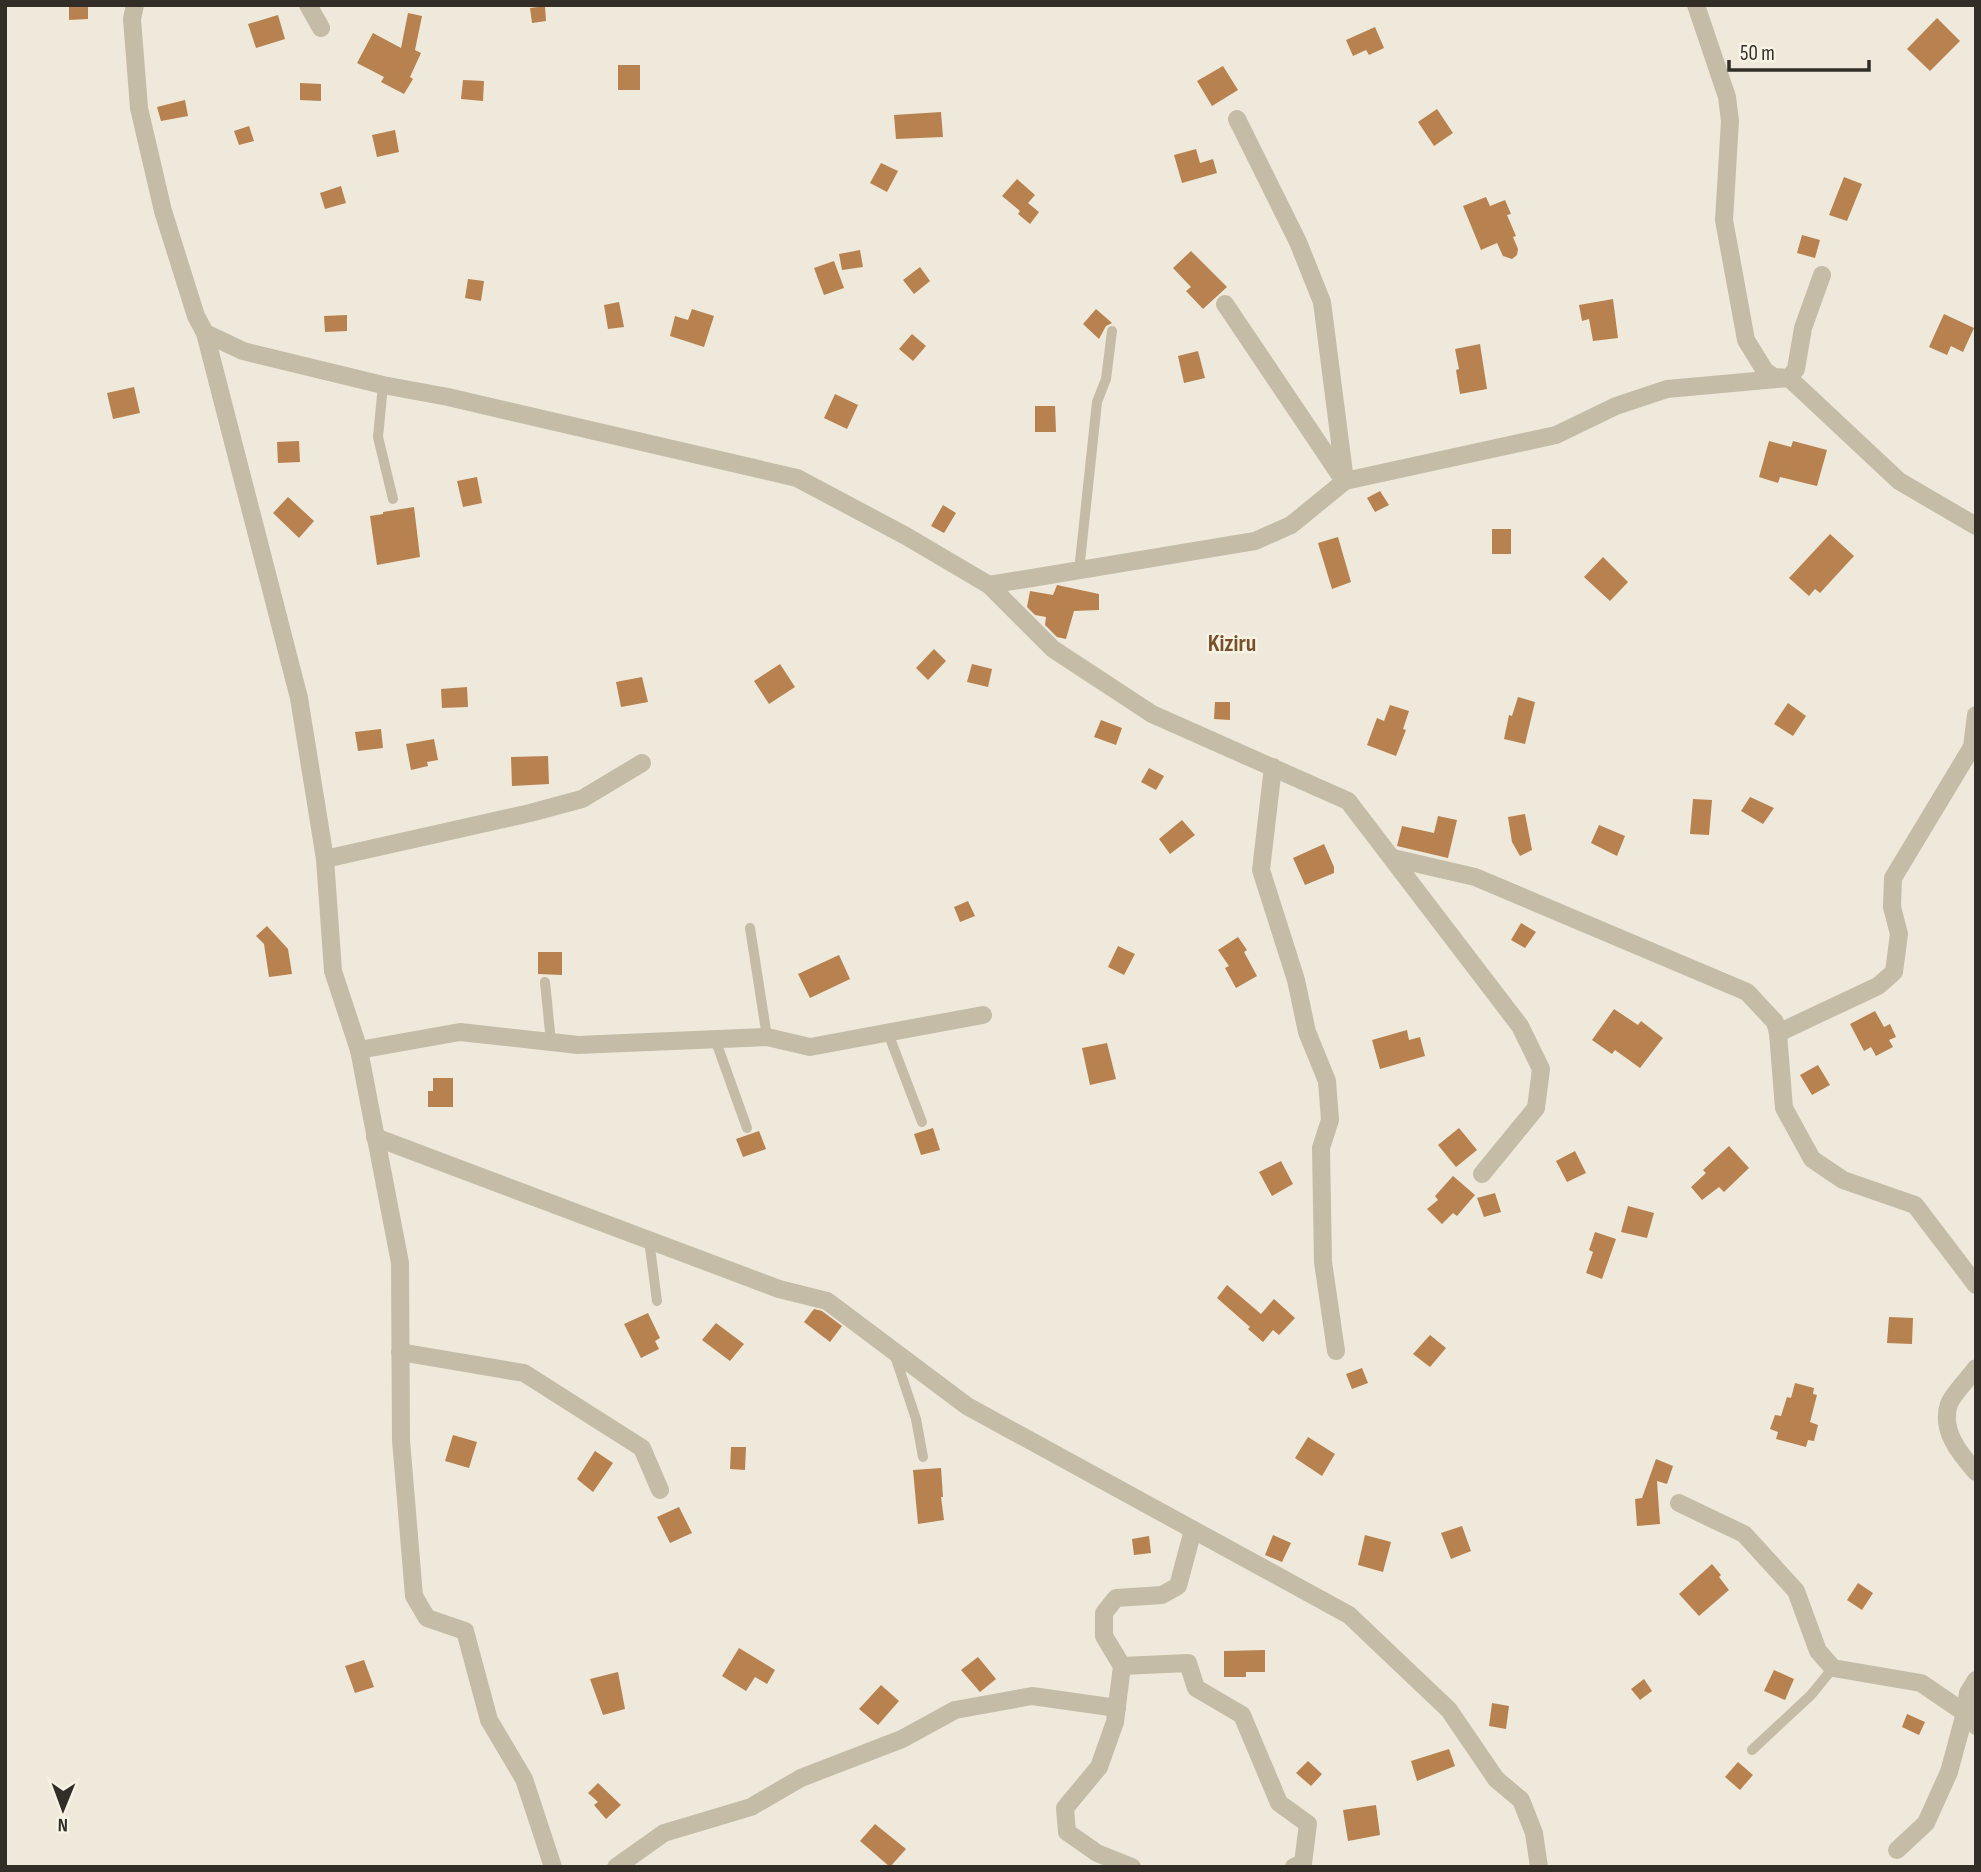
<svg xmlns="http://www.w3.org/2000/svg" width="1981" height="1872" viewBox="0 0 1981 1872" font-family="'Sofia Sans Condensed',sans-serif">
<rect width="100%" height="100%" fill="#eee9da"/>
<g fill="#b7824f">
<polygon points="69,5 88,5 88,19 69,20"/>
<polygon points="545,6 546,21 532,23 530,8"/>
<polygon points="408,13 422,16 415,50 421,53 410,77 413,79 404,94 381,82 384,77 357,63 373,33 401,48"/>
<polygon points="278,15 285,39 256,48 248,24"/>
<polygon points="1937,18 1960,41 1930,71 1907,49"/>
<polygon points="1375,27 1384,48 1369,55 1366,50 1353,56 1346,40"/>
<rect x="618" y="65" width="22" height="25"/>
<polygon points="1223,66 1238,90 1212,106 1197,81"/>
<polygon points="463,80 484,81 483,101 461,99"/>
<polygon points="300,83 321,84 321,101 300,100"/>
<polygon points="185,100 188,116 161,121 157,107"/>
<polygon points="1437,109 1453,133 1434,146 1418,122"/>
<polygon points="941,112 943,137 896,139 894,115"/>
<polygon points="249,126 254,141 239,145 234,131"/>
<polygon points="395,130 399,152 377,157 372,135"/>
<polygon points="1196,149 1200,163 1213,159 1217,173 1182,183 1174,155"/>
<polygon points="881,163 898,171 887,192 870,183"/>
<polygon points="1844,177 1862,184 1847,221 1829,215"/>
<polygon points="1017,179 1035,195 1028,203 1039,212 1030,224 1018,214 1020,211 1002,196"/>
<polygon points="341,186 346,203 325,209 320,193"/>
<polygon points="1486,197 1490,206 1505,200 1511,214 1507,215 1516,236 1513,237 1518,249 1517,255 1512,259 1503,256 1497,243 1481,250 1463,206"/>
<polygon points="1802,235 1820,240 1815,258 1797,253"/>
<polygon points="860,250 863,267 842,270 839,254"/>
<polygon points="1191,251 1227,287 1203,309 1186,291 1191,287 1173,268"/>
<polygon points="834,261 844,288 824,295 814,268"/>
<polygon points="920,267 930,281 914,294 903,280"/>
<polygon points="468,279 484,281 481,301 465,298"/>
<polygon points="1613,299 1618,338 1593,341 1589,319 1582,321 1579,305"/>
<polygon points="619,302 624,327 608,329 604,305"/>
<polygon points="692,309 714,316 704,347 670,336 675,316 688,320"/>
<polygon points="1096,309 1112,323 1106,326 1099,339 1083,324"/>
<polygon points="1944,314 1974,328 1963,352 1951,346 1947,355 1929,347"/>
<polygon points="347,315 347,331 325,332 324,316"/>
<polygon points="912,334 926,346 913,361 899,349"/>
<polygon points="1480,344 1487,389 1460,394 1456,370 1459,369 1455,349"/>
<polygon points="1198,351 1205,378 1184,383 1178,356"/>
<polygon points="134,387 140,413 113,419 107,393"/>
<polygon points="835,394 858,405 847,429 824,418"/>
<polygon points="1035,406 1055,406 1056,432 1035,432"/>
<polygon points="299,441 300,462 278,463 277,442"/>
<polygon points="1769,441 1791,447 1793,441 1827,450 1817,486 1780,477 1778,483 1759,477"/>
<polygon points="477,477 482,503 463,507 457,481"/>
<polygon points="1380,491 1389,505 1375,512 1367,498"/>
<polygon points="288,497 314,521 299,538 273,513"/>
<polygon points="943,505 956,513 944,533 931,526"/>
<polygon points="414,507 420,557 377,565 370,516 383,514 383,512"/>
<rect x="1492" y="529" width="19" height="25"/>
<polygon points="1830,534 1854,556 1820,593 1815,589 1809,596 1789,578"/>
<polygon points="1338,537 1351,582 1332,589 1318,543"/>
<polygon points="1603,557 1628,582 1610,601 1584,577"/>
<polygon points="1057,585 1099,594 1099,610 1074,611 1066,639 1057,637 1045,625 1046,617 1035,615 1027,607 1030,591 1053,595"/>
<polygon points="934,649 946,661 928,680 916,668"/>
<polygon points="780,664 795,687 769,704 754,681"/>
<polygon points="972,664 992,669 988,687 967,682"/>
<polygon points="642,677 648,702 621,707 616,682"/>
<polygon points="467,687 468,707 442,708 441,689"/>
<polygon points="1518,697 1535,702 1525,744 1504,739 1509,715 1512,716"/>
<polygon points="1215,702 1230,702 1230,720 1214,719"/>
<polygon points="1788,703 1806,716 1793,736 1774,724"/>
<polygon points="1390,705 1409,711 1403,729 1406,730 1396,756 1367,745 1377,718 1384,721"/>
<polygon points="1101,720 1122,728 1116,745 1094,737"/>
<polygon points="381,729 383,748 358,751 355,732"/>
<polygon points="434,739 438,760 427,762 428,766 411,770 406,744"/>
<polygon points="548,756 549,784 512,786 511,757"/>
<polygon points="1149,768 1164,776 1156,790 1141,782"/>
<polygon points="1750,797 1774,808 1763,824 1741,811"/>
<polygon points="1693,799 1712,800 1709,835 1690,834"/>
<polygon points="1525,814 1532,850 1520,856 1512,842 1508,817"/>
<polygon points="1438,816 1457,820 1448,858 1397,846 1402,826 1434,833"/>
<polygon points="1182,820 1195,835 1170,854 1159,839"/>
<polygon points="1599,825 1625,836 1617,856 1591,843"/>
<polygon points="1324,844 1334,867 1334,873 1305,885 1293,858"/>
<polygon points="968,901 975,916 960,922 954,907"/>
<polygon points="1521,923 1536,932 1525,948 1511,940"/>
<polygon points="267,926 288,949 292,974 269,977 264,944 256,936"/>
<polygon points="1238,937 1247,950 1244,952 1257,976 1236,988 1225,968 1229,966 1218,950"/>
<polygon points="1118,946 1135,954 1124,975 1108,967"/>
<polygon points="538,952 562,952 562,975 538,974"/>
<polygon points="839,955 850,979 810,998 798,974"/>
<polygon points="1614,1009 1638,1025 1641,1021 1663,1038 1640,1068 1615,1050 1612,1054 1592,1040"/>
<polygon points="1875,1011 1884,1027 1890,1024 1896,1037 1889,1040 1893,1047 1876,1056 1871,1047 1864,1051 1850,1024"/>
<polygon points="1407,1030 1409,1040 1420,1037 1425,1056 1380,1069 1372,1040"/>
<polygon points="1107,1043 1116,1079 1090,1085 1082,1048"/>
<polygon points="1818,1065 1830,1085 1812,1095 1800,1075"/>
<polygon points="433,1078 453,1078 453,1107 428,1107 428,1091 433,1091"/>
<polygon points="933,1128 940,1150 921,1155 914,1134"/>
<polygon points="1459,1128 1477,1150 1456,1167 1438,1145"/>
<polygon points="759,1131 766,1149 743,1157 736,1139"/>
<polygon points="1729,1146 1749,1168 1724,1192 1719,1187 1702,1200 1691,1187 1706,1173 1703,1170"/>
<polygon points="1575,1151 1586,1173 1567,1182 1556,1161"/>
<polygon points="1281,1161 1293,1184 1272,1196 1259,1172"/>
<polygon points="1453,1176 1475,1195 1457,1216 1453,1213 1442,1224 1427,1209 1438,1200 1435,1196"/>
<polygon points="1495,1193 1501,1212 1484,1217 1477,1198"/>
<polygon points="1628,1206 1654,1213 1647,1238 1621,1232"/>
<polygon points="1595,1232 1616,1239 1602,1279 1586,1273 1593,1252 1589,1250"/>
<polygon points="1227,1285 1261,1314 1274,1299 1295,1318 1279,1335 1273,1330 1263,1342 1248,1329 1250,1327 1217,1298"/>
<polygon points="814,1309 822,1311 842,1326 830,1342 804,1322"/>
<polygon points="648,1313 660,1338 655,1341 659,1349 641,1358 624,1324"/>
<polygon points="1889,1317 1913,1318 1912,1344 1887,1343"/>
<polygon points="716,1323 744,1344 730,1361 702,1340"/>
<polygon points="1430,1335 1446,1348 1430,1367 1413,1354"/>
<polygon points="1362,1368 1368,1383 1352,1389 1346,1374"/>
<polygon points="1795,1383 1814,1388 1813,1394 1817,1395 1810,1422 1818,1425 1814,1441 1808,1440 1806,1447 1776,1439 1778,1432 1770,1429 1775,1415 1781,1416 1787,1397 1791,1398"/>
<polygon points="453,1435 477,1442 469,1468 445,1461"/>
<polygon points="1308,1437 1335,1454 1322,1476 1295,1458"/>
<polygon points="731,1447 746,1447 745,1470 730,1469"/>
<polygon points="595,1451 613,1463 593,1492 577,1479"/>
<polygon points="1656,1459 1673,1466 1667,1484 1657,1481 1660,1524 1637,1526 1635,1499 1642,1498"/>
<polygon points="941,1468 943,1497 941,1497 944,1520 918,1524 913,1470"/>
<polygon points="679,1507 692,1533 670,1543 657,1517"/>
<polygon points="1462,1526 1471,1551 1451,1559 1441,1533"/>
<polygon points="1273,1535 1291,1543 1282,1562 1265,1555"/>
<polygon points="1365,1535 1391,1542 1383,1572 1358,1565"/>
<polygon points="1149,1536 1151,1553 1134,1555 1132,1539"/>
<polygon points="1712,1564 1721,1575 1719,1577 1729,1590 1699,1616 1679,1594"/>
<polygon points="1858,1583 1873,1593 1862,1610 1847,1600"/>
<polygon points="739,1648 775,1670 767,1684 755,1677 746,1691 722,1676"/>
<polygon points="1265,1650 1265,1672 1246,1672 1246,1677 1224,1677 1224,1651"/>
<polygon points="978,1657 996,1679 980,1692 961,1670"/>
<polygon points="364,1660 374,1687 355,1693 345,1666"/>
<polygon points="1774,1670 1794,1679 1785,1700 1764,1691"/>
<polygon points="618,1672 625,1709 603,1715 590,1679"/>
<polygon points="1644,1679 1652,1691 1640,1700 1631,1689"/>
<polygon points="881,1685 899,1701 878,1725 859,1709"/>
<polygon points="1492,1703 1509,1706 1506,1729 1489,1726"/>
<polygon points="1907,1714 1925,1722 1919,1735 1902,1727"/>
<polygon points="1449,1749 1455,1766 1417,1781 1411,1761"/>
<polygon points="1308,1761 1322,1774 1311,1786 1296,1773"/>
<polygon points="1738,1762 1753,1775 1740,1790 1725,1777"/>
<polygon points="598,1783 621,1805 606,1819 594,1805 598,1802 588,1793"/>
<polygon points="1376,1805 1380,1835 1348,1841 1343,1810"/>
<polygon points="875,1824 906,1849 890,1867 860,1841"/>
</g>
<g fill="none" stroke-linecap="round" stroke-linejoin="round">
<g stroke="#c4bca7" stroke-width="10">
<polyline points="383,385 378,437 393,499"/>
<polyline points="1079,571 1097,402 1106,379 1112,331"/>
<polyline points="750,928 767,1037"/>
<polyline points="545,982 551,1042"/>
<polyline points="888,1033 922,1122"/>
<polyline points="715,1039 747,1128"/>
<polyline points="649,1240 657,1301"/>
<polyline points="894,1353 916,1419 923,1457"/>
<polyline points="1752,1750 1811,1695 1833,1668"/>
</g>
<g stroke="#c4bca7" stroke-width="18">
<polyline points="135,5 132,19 139,108 163,211 196,316 205,333 243,351 383,385 448,397 797,478 906,536 989,585 1053,649 1152,714 1348,801 1520,1026 1541,1069 1536,1108 1482,1174"/>
<polyline points="308,5 321,28"/>
<polyline points="1696,5 1727,97 1730,121 1724,220 1746,340 1765,371 1774,377 1789,378 1796,369 1803,328 1822,275"/>
<polyline points="1237,119 1298,242 1322,302 1345,481"/>
<polyline points="1225,304 1342,478"/>
<polyline points="205,333 299,698 325,859 333,971 359,1050 400,1263 401,1440 414,1596 427,1618 465,1631 489,1720 524,1779 553,1867"/>
<polyline points="989,585 1255,541 1291,525 1345,481 1556,435 1616,406 1667,389 1789,378 1899,481 1976,526"/>
<polyline points="1273,767 1261,870 1296,980 1307,1032 1327,1081 1330,1120 1321,1148 1323,1262 1336,1351"/>
<polyline points="1393,858 1475,877 1747,992 1775,1022 1778,1033 1784,1108 1812,1159 1843,1180 1915,1205 1976,1285"/>
<polyline points="325,859 530,813 582,799 642,763"/>
<polyline points="1778,1033 1878,986 1894,972 1899,934 1892,907 1893,878 1972,747 1976,715"/>
<polyline points="359,1050 460,1032 578,1045 767,1037 810,1047 983,1015"/>
<polyline points="375,1137 779,1289 827,1301 967,1406 1349,1615 1449,1710 1496,1779 1521,1800 1534,1833 1539,1867"/>
<polyline points="400,1352 524,1373 642,1448 660,1490"/>
<path d="M1976 1368C1969 1378 1953 1394 1949 1404 1940 1430 1960 1454 1976 1472"/>
<polyline points="1679,1503 1744,1534 1796,1591 1818,1651 1833,1668 1921,1683 1965,1713 1949,1772 1926,1823 1897,1850"/>
<polyline points="1122,1666 1188,1663 1196,1688 1242,1715 1279,1803 1308,1824 1303,1863 1294,1867"/>
<polyline points="1976,1680 1968,1693 1965,1713 1976,1726"/>
<polyline points="616,1867 664,1833 751,1807 801,1778 902,1739 955,1710 1032,1696 1117,1708"/>
<polyline points="1132,1867 1097,1853 1067,1832 1065,1808 1099,1767 1115,1722 1122,1666 1104,1636 1104,1613 1116,1598 1162,1595 1178,1586 1193,1530"/>
</g>
</g>
<g text-anchor="middle" dominant-baseline="central" stroke-width="5" stroke-linejoin="round" paint-order="stroke">
<g font-size="24" font-weight="bold" fill="#77502a" stroke="#f6f3e5">
<text x="1232" y="643">Kiziru</text>
</g>
</g>
<rect width="1981" height="1872" fill="none" stroke="#322d27" stroke-width="14"/>
<g transform="translate(63 1809) rotate(181)" stroke="#f6f3e5" stroke-width="5" paint-order="stroke">
<path d="M0-5L12 26L0 18L-12 26Z" fill="#322d27"/>
<text y="-10" font-size="19" font-weight="bold" text-anchor="middle" fill="#322d27">N</text>
</g>
<path d="M1729 60v10h140v-10" fill="none" stroke="#322d27" stroke-width="3.5"/>
<text x="1740" y="60" font-size="21" fill="#322d27" stroke="#f6f3e5" stroke-width="5" paint-order="stroke">50 m</text>
</svg>
